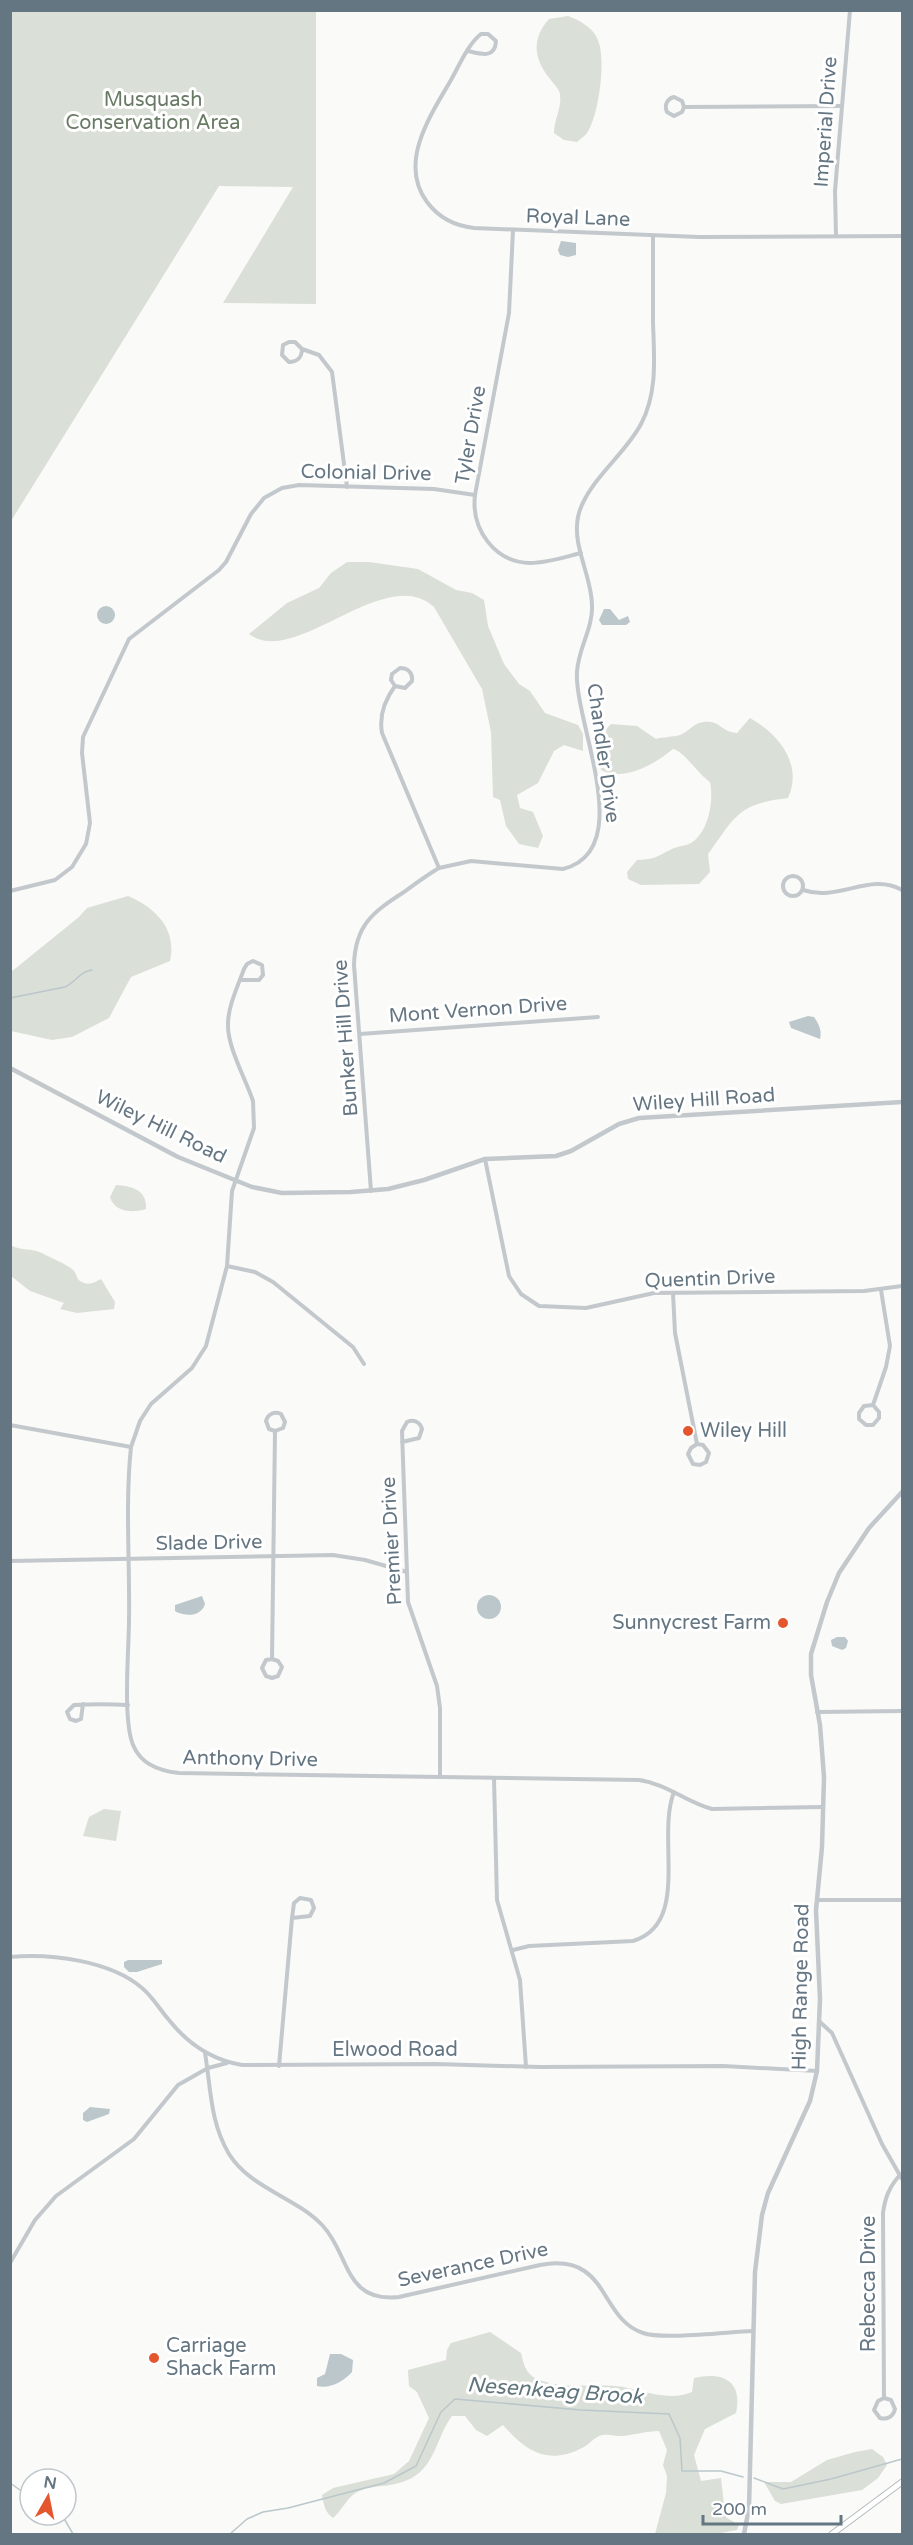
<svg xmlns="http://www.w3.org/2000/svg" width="913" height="2545" viewBox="0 0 913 2545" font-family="'Varela Round',sans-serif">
<rect width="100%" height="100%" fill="#fafaf8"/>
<g fill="#dadfd7">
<polygon points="10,11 316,11 316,304 223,303 293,187 219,186 11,521"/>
<path d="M568 16C579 20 592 27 597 38 607 56 599 116 587 133 585 136 580 139 577 142L564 140 554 133C554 119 562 108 560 95 560 90 554 84 550 79 534 59 531 39 549 19Z"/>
<path d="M347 562H369L418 569 456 590 472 593 484 600 488 626 504 664 519 684 530 691 545 713 578 725 583 734V751L564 745 554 751 538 783 517 795 520 808 533 812 543 836 538 848 519 844 506 826 500 800 493 797 491 732 482 689 434 607C385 562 295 669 249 634L287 603 319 588 331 573Z"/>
<path d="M750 718C780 735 803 765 788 798 737 804 736 816 708 854L710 872 699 884 641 885 628 879 627 872 637 860C657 859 655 857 672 849 678 846 686 846 691 843 709 832 714 800 710 782 698 774 685 752 673 749 655 764 624 782 601 770L596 740 611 724 637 726 656 739C663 737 673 737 680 735 691 731 694 720 711 722 720 723 723 732 737 733Z"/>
<path d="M128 896C156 908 177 929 170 961L131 977 109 1018 72 1037 52 1040 11 1031V972L79 917 87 908Z"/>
<path d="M116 1185C132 1186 147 1190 146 1209 133 1213 115 1213 110 1197Z"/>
<path d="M10 1245C20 1251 32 1248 42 1253 51 1258 64 1263 72 1269 78 1274 75 1280 84 1283 91 1285 95 1282 101 1279L115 1302 114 1309 77 1313 60 1309 64 1303 30 1291 11 1276Z"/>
<polygon points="104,1809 121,1811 116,1841 83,1836 89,1817"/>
<path d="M490 2332 521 2353C524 2365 525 2373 537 2379 563 2390 588 2383 615 2386 640 2388 667 2403 692 2392L694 2378C723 2371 743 2381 736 2413L705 2429 694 2455 701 2481 721 2478 724 2505 722 2511 727 2518 739 2525 737 2530 715 2534H655L666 2493 667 2476 663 2465 667 2450 659 2431C646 2431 634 2435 622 2436 614 2436 606 2433 599 2436 593 2439 589 2444 584 2447 548 2466 527 2452 503 2425L487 2436 476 2430 465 2416H452C439 2433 436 2458 420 2472 397 2492 373 2481 354 2494 347 2499 340 2512 333 2518 325 2512 324 2506 322 2495L333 2488 394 2474 409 2461 429 2418 417 2392 409 2386 408 2370 446 2360 447 2350 451 2343Z"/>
<polygon points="872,2449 883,2457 887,2465 878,2478 862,2490 781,2504 775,2501 764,2482 791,2482 827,2460 855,2452"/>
</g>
<g fill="#bbc7cb">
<polygon points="561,241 576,243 576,255 568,257 560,255 558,250"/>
<circle cx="106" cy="615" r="9"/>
<polygon points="604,609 610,609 619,620 628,616 630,622 626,625 602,625 599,620"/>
<path d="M808 1016 814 1017C819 1024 822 1031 820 1039L791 1028 789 1022Z"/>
<circle cx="489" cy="1607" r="12"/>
<path d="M202 1596 205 1604C201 1617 185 1617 175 1611V1605Z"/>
<polygon points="837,1637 845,1637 848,1641 846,1648 842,1650 832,1646 831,1640"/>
<polygon points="128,1960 162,1960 162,1964 137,1972 129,1972 124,1967 124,1962"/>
<polygon points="90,2107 110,2109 109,2114 87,2122 83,2120 83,2113"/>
<path d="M330 2354H341L353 2360 352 2372C343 2382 330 2389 317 2386V2378L325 2374Z"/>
</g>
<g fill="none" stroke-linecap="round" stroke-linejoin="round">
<g stroke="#bbc7cb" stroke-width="1.5">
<path d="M10 998 65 987C76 982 80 971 92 970"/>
<polyline points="754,2478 783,2489 831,2479 902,2459"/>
<polyline points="10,2483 30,2497"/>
<polyline points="62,2515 73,2534"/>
<polyline points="230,2534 247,2519 263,2512 288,2508 384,2483 416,2466 441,2412 455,2399 581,2410 669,2414 680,2438 682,2471 721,2471 743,2477"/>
</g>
<g stroke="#b5babe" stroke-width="7">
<polyline id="primary" points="832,2534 902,2482"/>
</g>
<g stroke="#c3c8cc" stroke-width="4">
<path d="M468 51C481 54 495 59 496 41L488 34H481C468 44 459 66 451 80 430 116 398 163 427 202 439 218 456 226 474 228L699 237 902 236"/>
<path d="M684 107 682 112 674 116 667 112C664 105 667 99 674 97L682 101 684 107 841 106"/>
<path d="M513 230 509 313 475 495C471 529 494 562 530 563 547 563 565 557 581 553"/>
<polyline points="836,236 835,191 850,10"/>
<path d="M302 349C302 357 297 362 289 362L282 355 283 345 289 342H295L302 349 319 355 332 372 347 487"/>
<path d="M439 868 471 861 563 869C638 850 574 723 577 672 578 649 593 628 592 606 592 576 572 547 578 517 585 483 625 455 641 424 658 392 654 356 653 322 653 293 653 264 653 236"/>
<circle cx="793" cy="886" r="10"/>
<path d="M803 890C839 902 870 872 902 890"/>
<polyline points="10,891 55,880 72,867 86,844 90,823 82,753 83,737 129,639 219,570 226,562 251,514 264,498 282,488 299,485 434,489 475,495"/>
<path d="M240 980H259L263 975 262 965 253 961 247 964 244 969C238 986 228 1006 228 1024 227 1046 246 1080 253 1101L254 1128 232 1191 227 1266 206 1346 192 1368 151 1404 140 1421 131 1447C125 1504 130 1563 129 1620 129 1649 122 1723 134 1747 142 1765 160 1771 179 1773L639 1780C668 1784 685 1802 712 1809L823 1807"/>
<polyline points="360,1034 598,1017"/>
<polyline points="485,1159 509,1276 521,1294 539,1306 586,1308 654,1293 864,1291 902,1286"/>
<path d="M371 1191 354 965C355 925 373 912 404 892 415 884 427 875 439 868L382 733C379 716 384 701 395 686L405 688 412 681C413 673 408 668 400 668L392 674 391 680 395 686"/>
<polyline points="227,1266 255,1272 273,1282 353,1347 364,1364"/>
<polyline points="673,1293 675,1333 697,1444 691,1448 688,1454 693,1464 700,1465 706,1462 709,1453 703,1445 697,1444"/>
<polyline points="873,1405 879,1412 879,1418 873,1425 866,1425 859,1419 859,1413 864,1406 873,1405 886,1367 890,1346 881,1290"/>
<polyline points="10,1425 131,1447"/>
<path d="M402 1442 419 1438 422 1429C420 1422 414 1419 407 1422L402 1431 408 1602 437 1686 440 1708V1777"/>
<polyline points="10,1561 333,1555 365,1560 407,1572"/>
<path d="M272 1659 278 1661 282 1667 278 1676 272 1678 266 1676 262 1668 266 1660 272 1659 275 1431 283 1428 285 1422 281 1414C274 1411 268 1414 266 1421L269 1429 275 1431"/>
<path d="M83 1704 81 1719 76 1721 70 1719 67 1712 74 1705C92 1704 110 1704 128 1705"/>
<polyline points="817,1712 902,1711"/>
<polyline points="494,1778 497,1900 520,1980 526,2067"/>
<polyline points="817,1900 902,1900"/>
<path d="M513 1950 529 1946 633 1941C691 1924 656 1837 674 1792"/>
<path d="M10 1957C51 1953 111 1961 142 1988 153 1997 160 2010 169 2020 188 2044 212 2060 242 2065L436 2064 540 2067 723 2066 817 2071"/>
<polyline points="820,2022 832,2033 882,2144 902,2179"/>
<path d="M205 2053C211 2089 210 2122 229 2154 251 2189 296 2197 323 2226 350 2255 344 2303 399 2297L540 2265C610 2252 598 2318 643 2333 663 2340 727 2332 752 2331"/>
<polyline points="279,2066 292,1918 294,1903 300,1898 311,1900 314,1908 310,1916 292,1918"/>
<polyline points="10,2263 35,2220 56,2196 134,2139 178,2085 208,2068 227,2063"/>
<path d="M884 2398 891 2400 895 2409C893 2417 887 2420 880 2418L874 2410 878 2401 884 2398 883 2213C885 2198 889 2187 900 2175"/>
</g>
<g stroke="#c3c8cc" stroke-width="4.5">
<polyline points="10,1068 178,1157 252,1187 282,1193 351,1192 388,1189 424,1180 485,1159 556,1156 571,1151 619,1124 639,1118 902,1102"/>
<polyline points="744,2534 749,2508 755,2272 762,2215 768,2193 810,2101 817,2071 820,1999 816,1910 822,1847 824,1777 820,1725 811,1675 811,1654 827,1602 839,1573 869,1528 902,1492"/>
</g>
<use href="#primary" stroke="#fff" stroke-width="5"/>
</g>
<g fill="#e4572e" stroke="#fff" stroke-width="2">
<circle cx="688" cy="1431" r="6"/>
<circle cx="783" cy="1623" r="6"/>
<circle cx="154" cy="2358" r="6"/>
</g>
<g text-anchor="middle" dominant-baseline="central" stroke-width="6" stroke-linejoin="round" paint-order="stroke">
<g font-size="20" fill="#687a64" stroke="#fff">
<text x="153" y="100">Musquash<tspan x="153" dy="23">Conservation Area</tspan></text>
</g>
<g font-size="20" fill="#657683" stroke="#fff">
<text transform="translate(826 122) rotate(-86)">Imperial Drive</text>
<text transform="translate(578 218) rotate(2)">Royal Lane</text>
<text transform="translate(471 435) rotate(-80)">Tyler Drive</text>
<text transform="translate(366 473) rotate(1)">Colonial Drive</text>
<text transform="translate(603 753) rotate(82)">Chandler Drive</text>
<text transform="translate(478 1010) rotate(-4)">Mont Vernon Drive</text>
<text transform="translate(346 1038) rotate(-94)">Bunker Hill Drive</text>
<text transform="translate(704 1100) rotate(-4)">Wiley Hill Road</text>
<text transform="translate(161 1127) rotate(26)">Wiley Hill Road</text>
<text transform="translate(710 1279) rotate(-2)">Quentin Drive</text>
<text transform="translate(392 1541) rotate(-93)">Premier Drive</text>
<text transform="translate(209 1543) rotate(-1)">Slade Drive</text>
<text transform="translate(250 1759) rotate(1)">Anthony Drive</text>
<text transform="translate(801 1987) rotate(-89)">High Range Road</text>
<text x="395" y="2050">Elwood Road</text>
<text transform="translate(473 2265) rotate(-12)">Severance Drive</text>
<text transform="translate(869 2284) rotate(-90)">Rebecca Drive</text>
</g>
<g font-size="20" fill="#657683" stroke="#fff" text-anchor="start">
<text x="700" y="1431">Wiley Hill</text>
<text x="771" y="1623" text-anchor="end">Sunnycrest Farm</text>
<text x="166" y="2346">Carriage<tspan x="166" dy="23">Shack Farm</tspan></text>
</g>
<g font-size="21" font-style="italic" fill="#60757c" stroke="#fff">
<text transform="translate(555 2391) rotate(4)">Nesenkeag Brook</text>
</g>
</g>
<rect width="913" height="2545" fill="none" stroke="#657683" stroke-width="24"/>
<g transform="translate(48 2497) rotate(9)"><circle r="28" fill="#ffffff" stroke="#c1c8cd" stroke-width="1.5"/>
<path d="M0-4.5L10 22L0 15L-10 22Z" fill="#e4572e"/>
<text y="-9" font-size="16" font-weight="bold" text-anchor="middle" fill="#657683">N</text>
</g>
<path d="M703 2515v9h138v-9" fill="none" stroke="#657683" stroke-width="3"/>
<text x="712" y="2515" font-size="18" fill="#657683" stroke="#ffffff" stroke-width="4.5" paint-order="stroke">200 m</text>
</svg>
